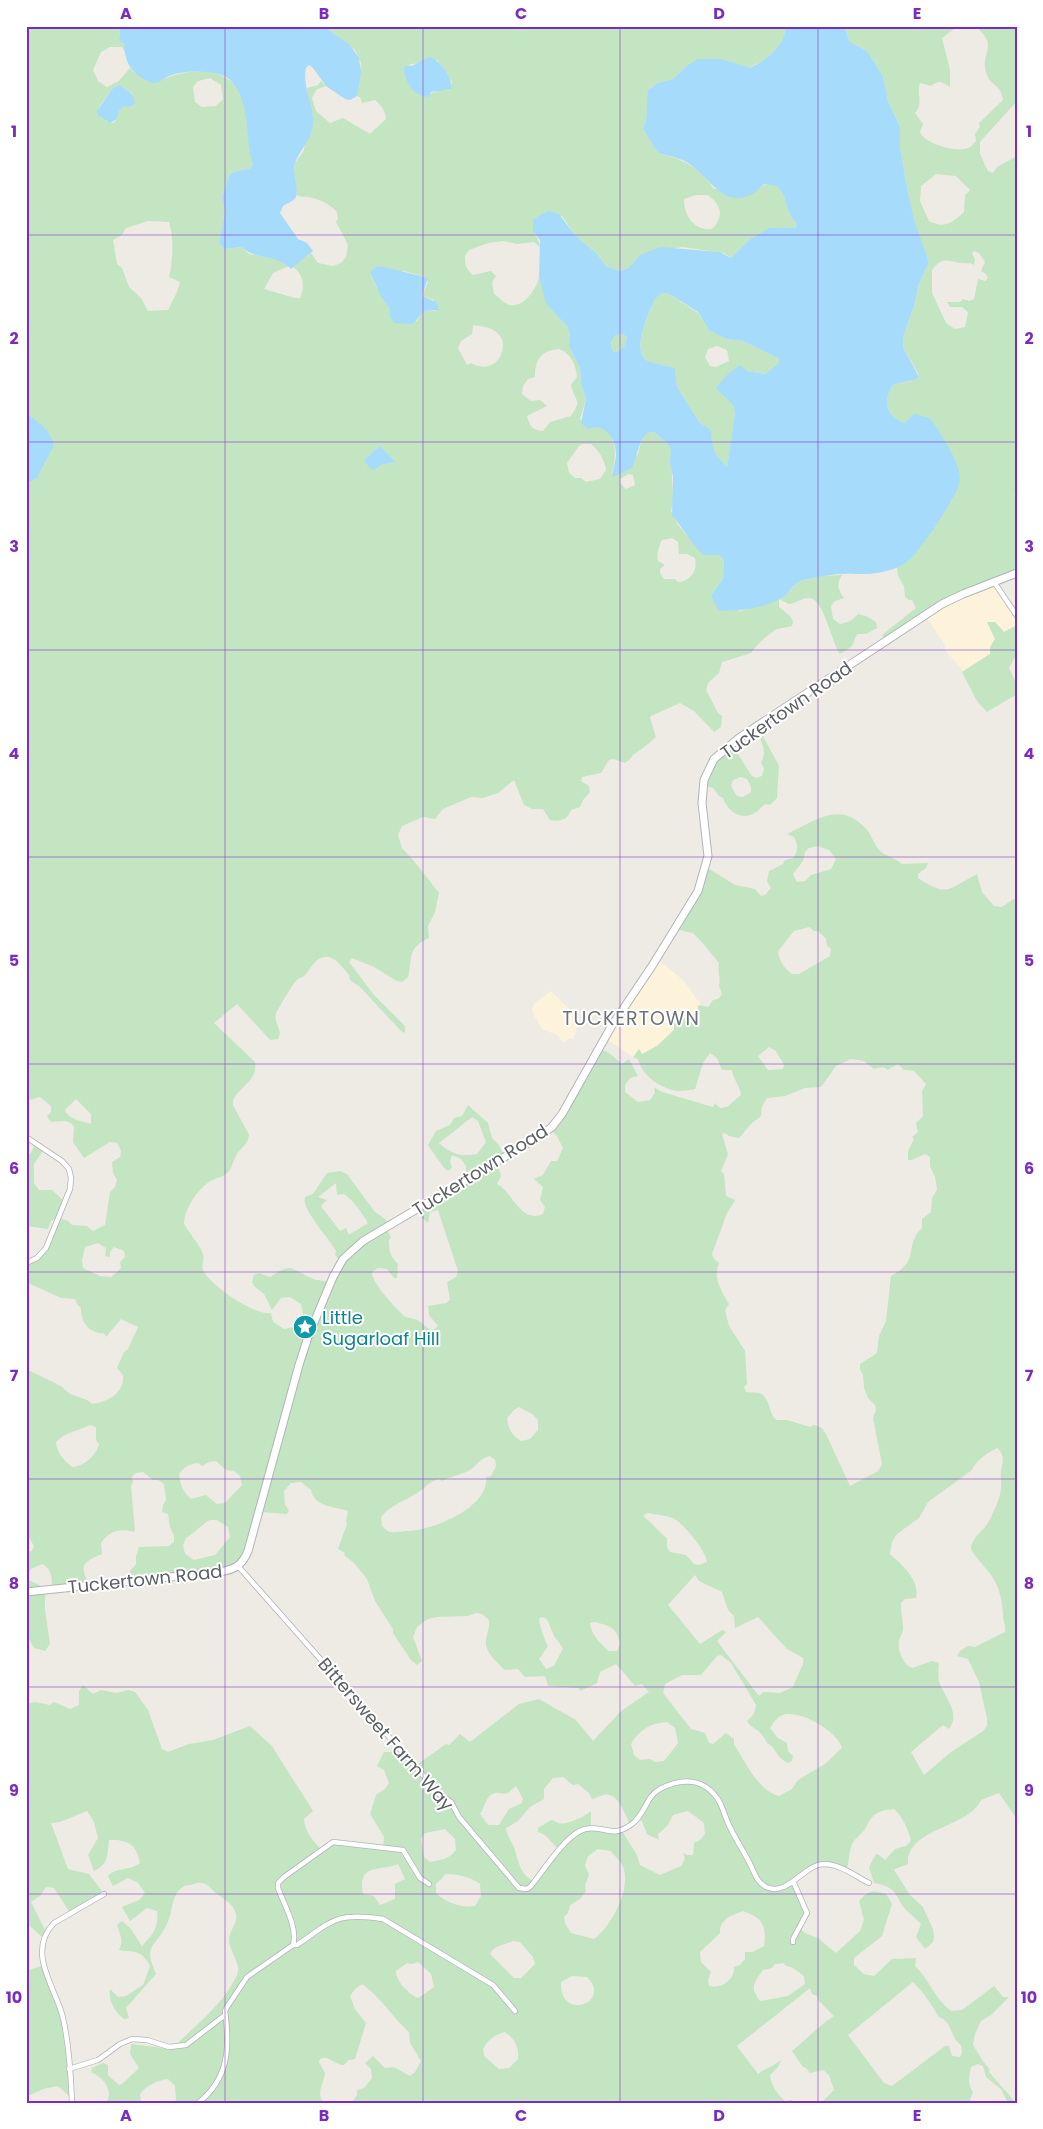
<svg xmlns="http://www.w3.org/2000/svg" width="1043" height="2129" viewBox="0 0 1043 2129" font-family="Poppins,sans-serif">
<rect width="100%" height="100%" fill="#eeebe4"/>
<g fill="#fdf3db">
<polygon points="994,582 1017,616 1017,625 1004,632 995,622 988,622 995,639 990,647 990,654 963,671 945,650 945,645 925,615"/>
<polygon points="657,959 683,980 702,1006 698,1005 694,1019 681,1018 674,1023 674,1030 657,1046 642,1055 640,1050 633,1057 605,1038"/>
<polygon points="551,991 575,1015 578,1025 573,1039 569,1039 563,1043 557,1035 542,1029 534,1016 532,1009 535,1003"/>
</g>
<g fill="#c3e5c1" fill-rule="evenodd">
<path d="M26 26H120L119 41 124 44 125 52 122 47H110L101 52 93 70 98 81 107 87 119 81 130 68 133 72 155 83C187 67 232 62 245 104 250 124 247 145 253 165L251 168 233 172 229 176 222 197 225 213 219 243 224 249 242 247 249 254 278 259 289 266 273 273 264 289 295 298H300C305 286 304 275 293 267L311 253 318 263 333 266 341 263 346 257 348 245 336 222 338 219 337 212C329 204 322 200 312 198 306 196 302 198 297 195L294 178 295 163 303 152 313 115 308 100 307 88 318 85 321 81 326 86 317 89 312 98 316 111 330 123 343 118 370 134 386 119C385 110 382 106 375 100L362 103 360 97 357 96 361 63 355 50 323 26H600L599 29 615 26H786C784 47 767 59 749 68L722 59 685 67 673 79 658 83 649 89 646 120 643 129 658 153C685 160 698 166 714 189L757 191C762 183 769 183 777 186 788 196 784 211 797 224L795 228H769L750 239 731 258 724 253 682 247 640 255 628 268 620 271 606 266 597 254 575 235 562 216 537 217C527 228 539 236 540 247L534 242 517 244 503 241 488 243 469 250 465 256C465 265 466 269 473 275L491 271 496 276 492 282 494 294C499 297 504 304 510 305 524 308 538 287 539 276L547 305 567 326 570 336 569 346 580 368 581 384 586 399 580 419 592 427 604 428C618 440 616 457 612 473L638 454 641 441 647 433 654 432 667 443 671 451 673 500 671 511 678 525 704 555H719L724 560 723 578 711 596 740 611 779 599 787 594 798 582 822 576 842 575C836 585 838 589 844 598L835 601 831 606 833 619 840 624C849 622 852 621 858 614L866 616 876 622 877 628 866 634H857L852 646 840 654C832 645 824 596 808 598 802 598 796 603 789 604L779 599V607L791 617 793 622 792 626 777 629 771 633 760 642 751 653 722 662 719 673 708 683 706 690 718 713 722 716 721 727 714 732 694 711 680 703 651 716 650 718 656 737C649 743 644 748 637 752 632 755 630 760 625 763L613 759 609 760 601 773 582 777 581 781 589 786 590 792 583 800 580 807 571 810C567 820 561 822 550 820L543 809H532L524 805 514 780 498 793 483 798 471 797 443 809 435 819 423 817 402 826 398 835 402 848 414 861 439 893 435 912 428 926 429 938C406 949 413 958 408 977L402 982 397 981 374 967 352 958 349 962 374 995 405 1026V1033L401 1031 360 987 350 980 349 975 337 961 329 957C315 956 313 966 306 974 304 977 299 978 296 981 293 984 277 1010 276 1014 274 1020 279 1027 280 1033L278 1039 270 1040 237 1004 214 1023 255 1062C258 1080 240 1086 233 1100V1105L249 1135C248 1144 242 1147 237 1154 232 1161 233 1169 226 1174 221 1178 214 1178 209 1182 197 1190 184 1210 184 1224 189 1233 200 1245 203 1254 205 1260 200 1266 204 1272 213 1287 255 1316 271 1313L273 1322 284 1329 294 1327 303 1314 301 1304 290 1297 281 1298 272 1310 264 1294 254 1286 252 1282 254 1275 259 1273 270 1277C292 1262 291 1269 311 1278 317 1281 324 1280 331 1283L342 1262 335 1255 336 1251C329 1237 301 1210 305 1197L313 1194 327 1173 340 1171 347 1174 375 1212 385 1219 389 1226 386 1228 391 1237 389 1240C389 1250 390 1257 398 1264L397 1278H394L387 1269 378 1268 372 1272C371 1282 396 1309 404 1316 409 1319 415 1318 419 1321 426 1325 431 1335 438 1326L429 1315 428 1306 446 1303 450 1300 447 1282 456 1277 458 1271 438 1210 430 1212 428 1223 421 1217 417 1209 470 1178 466 1171V1166L461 1159 452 1155 450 1161 452 1168 448 1171 444 1168 428 1145 436 1131 450 1125 454 1118 462 1116 468 1105 488 1123 492 1138 498 1144 505 1157 497 1163 501 1176 497 1184C513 1192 520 1224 543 1214L545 1207 540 1200 543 1187 534 1179 543 1175 551 1161H557L563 1148 557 1136 551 1130 599 1048 609 1053 622 1064 629 1059 638 1076 630 1078 625 1085V1092L638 1102 650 1100 655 1093 654 1087 662 1092 713 1107 715 1103 720 1108 727 1107 741 1095C740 1085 733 1080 732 1070H722L717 1058 710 1053 703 1063 695 1089C690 1090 684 1091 679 1091 662 1090 641 1075 638 1059L633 1057 639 1049 642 1054 657 1046 674 1030V1023L681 1018 693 1019 699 1005 708 1007 713 1000 718 999 722 994 719 986C721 976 717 972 719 963 714 957 698 936 692 933 686 931 683 932 677 928L706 867 735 885 755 889 761 896 765 895 771 888 767 881 769 871 783 864 785 860 793 858C799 850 798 845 794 837L787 834C815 821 841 799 867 830 872 836 874 844 879 850 885 856 896 858 902 864L928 863 926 868 918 874V878C948 898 948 889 977 874L982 892 994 906 1002 907 1013 899 1017 900V1819L999 1793 981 1800C969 1828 906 1828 908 1864L895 1869 894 1870 910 1895 923 1907 933 1929 934 1937 933 1942 925 1949 916 1937 921 1924C917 1920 914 1917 909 1913 893 1897 901 1888 874 1883L869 1867 876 1854 879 1855 885 1860 895 1849 906 1846 911 1841C909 1831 902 1815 894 1809 876 1811 873 1814 865 1829 862 1834 855 1838 852 1844 848 1853 850 1862 846 1870L823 1865 802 1875 791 1883 808 1912 801 1930 807 1934 818 1938 836 1953 860 1931 864 1920 859 1901C870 1890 871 1890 886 1894L892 1904 882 1936 854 1958V1965L864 1974 874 1976 892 1959 916 1958 915 1966C929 1979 935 1999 951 2011L962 2010 994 1986 1003 1997H1009L991 2015 981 2021 975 2034 973 2045 983 2061 990 2070 989 2072 1016 2103H1008L1001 2089 986 2077 983 2066 978 2064 971 2067C969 2077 967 2083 973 2092L970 2100 974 2103H821L834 2090 829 2075 823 2070 810 2073 806 2068 803 2067 792 2051C807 2039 818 2026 834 2016L818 2000 817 1996 812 1994 810 1988 737 2046 758 2074C766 2068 774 2066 781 2060L778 2067 770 2075C771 2085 777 2094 785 2101L792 2100 793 2103H351L357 2095V2090L364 2088 372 2078 371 2069 365 2063 373 2056 385 2068 394 2067 410 2076 415 2072 421 2061 410 2043 409 2032C392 2017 381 1997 362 1984L355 1989 350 1996 355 2009 366 2023 355 2059 349 2060 344 2065C334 2065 330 2055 320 2059L319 2062 325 2073C324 2085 315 2092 324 2103H174L176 2100 175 2086 168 2079C156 2081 147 2085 140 2094L141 2103H106C115 2090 102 2077 91 2072L92 2068 103 2063 108 2065V2075L119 2085 122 2084 139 2068 130 2054 131 2044 172 2049C194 2026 224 2004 237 1975 242 1963 229 1952 229 1940 229 1931 238 1923 236 1914 234 1904 223 1899 216 1893 208 1886 204 1880 194 1884 190 1886 187 1884 183 1887 171 1894 173 1912 167 1924 154 1950 143 1943 156 1974L126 2008 129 2018 124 2019C115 2012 108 2001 110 1989L118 1997 126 1996 143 1985 150 1966C140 1949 137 1953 119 1950 124 1940 120 1935 117 1925L122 1921 130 1928 142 1946C153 1935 159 1927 157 1911L147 1908 130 1921 122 1907 139 1900 145 1893 138 1883 128 1878 113 1886 108 1876C116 1867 130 1871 140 1863 137 1844 127 1839 109 1840 107 1855 109 1864 94 1871L88 1855 98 1838 94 1822 87 1811 60 1822 51 1823 68 1869 89 1874 104 1894 70 1913 54 1888 46 1887 40 1896 31 1902 46 1932 42 1937 30 1926 26 1927V1704L35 1702 50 1705 54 1702 70 1709 79 1705V1691L83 1685 93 1694 101 1690 116 1693 128 1690 135 1692 148 1710 162 1749 168 1752 189 1744 213 1740 250 1726 272 1746 313 1811 304 1819C305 1832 313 1840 321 1850L332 1842 383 1847 384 1837 370 1814 376 1795 385 1789 389 1783 384 1770 377 1766 384 1752H390L396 1746 415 1766 446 1744 449 1745 460 1734 470 1742 519 1704 539 1699 576 1720 593 1741 621 1711 649 1692 642 1684 635 1686 616 1664 600 1672 597 1683 580 1691 579 1688 548 1686 545 1676 525 1677 518 1669 505 1670C497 1663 484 1651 486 1640 487 1633 490 1628 489 1620L482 1614 476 1613 468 1616 437 1617 428 1619 417 1627 413 1637 422 1661 417 1665 411 1660 393 1633V1629L375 1601 367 1579 355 1564 344 1555 345 1553 338 1549 347 1524 346 1522 348 1511C335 1507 313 1506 311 1490L301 1482 291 1483 284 1491 285 1505 289 1510 287 1514 260 1512 240 1566 131 1581 130 1571 136 1564V1556L139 1547 169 1546 174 1542V1535L170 1528 168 1514 162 1512 163 1505 166 1500 164 1484 158 1480H153L143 1472 136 1473 131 1478 133 1481 131 1487 135 1530 134 1532C120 1528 109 1531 101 1543L102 1554C82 1562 79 1566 90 1586L51 1590C53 1580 52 1569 42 1564L31 1569 28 1575 29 1580 39 1585 45 1591V1609L50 1644 45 1651 34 1648 26 1635V1552L32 1551 34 1546 26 1532V1369L61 1386 70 1394 87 1400 92 1404C108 1402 125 1393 123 1375L117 1368 124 1352 128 1349 138 1327 121 1319 106 1337 104 1333C90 1335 80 1321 81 1308L77 1304 75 1299 61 1298 26 1282V1262L41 1254 58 1217 51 1221 48 1229 26 1226V1155L31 1153 35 1144 44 1149 34 1164V1183L39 1190H52L64 1201 59 1218 68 1221 72 1225 87 1226 93 1231 105 1225 110 1192 115 1187 117 1180 113 1173 112 1162 120 1157 121 1151 117 1143 110 1142 84 1158 73 1142 74 1127 71 1123 65 1121 51 1122 47 1116 51 1112V1106L40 1097 26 1101V484L37 478 54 446C49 430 39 423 26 413ZM437 60 452 82 449 90 442 89 429 94 407 65ZM210 78 221 85 223 99 216 106 202 107 195 102 193 87 198 81ZM120 85 132 94 120 108 117 119 113 123 106 121 99 107 113 88ZM696 195H708C722 206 724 216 712 229 694 231 684 216 684 199ZM148 221 169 222C174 237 173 262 169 277L180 282 177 292 168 310 148 311 141 298 129 287 122 268 117 264 113 240 122 235 126 228ZM404 271 425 277 428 282 422 296 434 300 436 311H423L417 321 390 317 389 308 376 286 370 272ZM473 325C479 326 490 327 495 331 514 344 496 378 471 363L467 365 458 348 461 341 472 334ZM559 349C571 353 576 365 577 377L571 385C575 403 583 398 571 416L550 422 543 431C532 430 530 426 527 416L547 406 540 400 531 401 522 394 523 386 528 379 535 377C535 360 540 351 559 349ZM582 444H591C599 450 605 461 606 470L600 479 586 482 581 478H575L569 473 567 463 579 446ZM380 446 396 462 381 465 374 470 365 459ZM628 474 633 475 635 485 626 489 621 484 620 479ZM672 538 678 542 679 554H687L695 558C698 570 691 581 678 582L675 579H664L660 573V569L665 565 658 561C657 553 658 548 662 540ZM818 846 829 850 836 859 831 869 811 875 805 881 797 882 793 874 803 861 805 852 809 848ZM809 927 814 931H818L826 939 827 946 831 949 830 956 799 974H792C784 968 779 961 778 951L794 931ZM769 1047 776 1051 784 1065 783 1069 768 1070 758 1056ZM851 1059 864 1061 874 1069 883 1067 888 1070 898 1064 904 1070 914 1071 926 1084 922 1091 923 1116 916 1123 918 1132 912 1137 914 1139 908 1151V1160H912L925 1154 930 1157V1166L935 1177 937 1190 932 1198 931 1212 922 1219V1228C903 1246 922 1259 891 1276L886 1321 879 1336 877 1353 860 1364V1370L863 1375 864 1388 868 1398 875 1405 876 1410 873 1418 882 1464 878 1471 850 1486 826 1434 822 1428 814 1425 810 1427 787 1420H776C768 1413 771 1397 759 1393 755 1392 751 1393 746 1392L744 1387 747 1384 745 1351 729 1326 725 1310 729 1304C721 1290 713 1279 719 1263L715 1260 712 1254 727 1213 735 1200 726 1196 724 1174 721 1171 728 1154 722 1134 725 1133 729 1136 739 1138 751 1124 761 1116 762 1106 767 1098 785 1096 805 1088 821 1087 836 1066ZM76 1099 91 1114V1124C82 1121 69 1120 65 1110ZM472 1117 478 1121 486 1142 477 1154C461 1157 451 1154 439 1143ZM336 1183 337 1195 344 1194C355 1202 361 1212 368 1223L349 1235 346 1228 340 1231 321 1206 327 1200 318 1197ZM98 1243 106 1248 105 1256 110 1257V1252L114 1247 124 1251 125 1257 120 1262 121 1268 111 1277 100 1276 83 1268 82 1260 85 1247ZM519 1407 532 1414 538 1420V1430L530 1439 521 1441C512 1435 508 1429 507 1418L514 1410ZM90 1425 96 1427V1440L99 1444C96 1456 84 1466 72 1467 64 1460 57 1454 56 1442 65 1432 78 1431 90 1425ZM997 1448C1006 1455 1002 1462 1001 1472 1000 1477 1002 1482 1001 1488 1001 1497 992 1515 988 1523 982 1533 973 1535 971 1548 971 1553 989 1571 993 1578 1000 1589 1002 1601 1003 1614 1003 1621 1006 1625 1005 1632L975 1647 968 1646 960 1651 957 1656 968 1659 979 1682 987 1718V1726L983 1731 951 1752 924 1775 911 1752 943 1725 949 1729C961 1713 945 1698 940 1684 937 1677 939 1669 939 1663L932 1661 912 1668C903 1665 897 1650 899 1641 900 1636 904 1631 903 1626 902 1618 901 1611 901 1603L905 1599 916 1598C920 1580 902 1565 890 1554L892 1542 897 1534 919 1518 928 1502 972 1470C975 1461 989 1452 997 1448ZM490 1456 495 1460 496 1466 491 1476 486 1477C490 1508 430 1531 407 1531 402 1531 396 1533 391 1532 388 1532 384 1528 382 1526L381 1517C391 1505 404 1501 417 1493 427 1488 426 1482 440 1479L442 1481C451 1476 461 1475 470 1470 478 1465 478 1459 490 1456ZM216 1461 226 1470 234 1471 240 1476 242 1485 225 1503 217 1504 206 1495 191 1499C183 1492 180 1484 179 1474 184 1467 189 1464 198 1463L202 1466 209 1462ZM648 1513C657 1515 668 1515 676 1520 685 1526 706 1551 707 1562L699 1565 694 1564 686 1555 670 1552 667 1547V1538C658 1532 653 1523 644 1517V1515ZM210 1520H217L228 1527 230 1537 215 1555 194 1560 185 1554 183 1545 186 1538C195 1533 201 1525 210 1520ZM695 1575 699 1581 722 1592 728 1610 734 1616 735 1628 758 1617 787 1649 803 1658V1665L801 1668 793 1687 780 1693 763 1692 759 1696 717 1641 726 1632 722 1630 700 1644 668 1605ZM542 1617 547 1619 554 1636 563 1648 554 1666 546 1669 539 1659 548 1646C545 1641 539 1624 539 1619ZM595 1622C610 1626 617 1627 620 1644L617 1651H609C601 1644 591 1635 590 1623ZM721 1655 731 1663 756 1705 754 1714 747 1721C754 1732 759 1726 767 1743 777 1748 775 1757 788 1763L792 1761 793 1756 788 1751 787 1743 778 1738 770 1728C774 1721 779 1714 788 1714 805 1713 838 1732 842 1748L825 1764 798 1780 792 1789 779 1796C757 1790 745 1761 734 1744V1739L726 1733 713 1744 709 1743 705 1733 691 1729 663 1693 665 1684 682 1675H701L717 1656ZM667 1722 675 1728 678 1743 664 1761 655 1762 650 1759 640 1760 634 1755 631 1744C639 1730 650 1723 667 1722ZM563 1777 573 1785 578 1784 589 1793 592 1799C596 1798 599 1796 603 1795 619 1791 625 1816 631 1826L638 1820 642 1821 647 1834 659 1840 658 1834 668 1825 673 1815 688 1811 704 1823 705 1834 700 1840 694 1843 693 1855H687L683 1853 685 1859 681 1866 660 1875 640 1865 637 1855 622 1831 591 1828V1811C586 1816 566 1826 558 1823 556 1822 554 1820 551 1820L538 1828V1832C547 1834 551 1843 558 1848L534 1881C520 1876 518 1859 514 1847 511 1840 507 1836 506 1828L518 1821 530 1807 544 1799V1789L553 1778ZM516 1786 523 1799 522 1803 509 1809 499 1825H488L480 1814C485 1808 485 1796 495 1793 499 1792 503 1795 508 1793ZM445 1829 455 1839 456 1850C449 1859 441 1860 430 1862L424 1857 421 1839 425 1833ZM598 1849 611 1851C614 1856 621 1861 623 1867 632 1888 611 1927 594 1939L571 1933 565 1923 564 1917 568 1913 570 1905 580 1899 586 1891 585 1885 589 1875 585 1865 588 1856ZM398 1864 405 1879 395 1884V1899L380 1905 374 1896 363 1894C357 1862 380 1872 398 1864ZM446 1874C457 1874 471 1877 480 1884L481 1896 475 1906C461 1908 447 1903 436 1893V1884ZM743 1911C762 1918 767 1925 764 1946L753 1952H745V1959L740 1965 734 1967C735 1980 721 1989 709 1986L708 1980 711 1972 701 1962 700 1952 720 1933C719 1919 733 1915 743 1911ZM513 1941 520 1942 533 1957 535 1964 521 1978H514L490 1954C494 1945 504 1945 513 1941ZM418 1962 431 1974 434 1987 418 1998C409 1994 396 1982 396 1971L407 1963 412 1964ZM784 1963 785 1965 793 1968 804 1976 805 1984 788 1996 760 2001C749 1987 754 1983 763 1970L772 1968 775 1964ZM572 1976 587 1977C613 2003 559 2022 561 1982ZM913 1982 924 1994 939 2017C953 2022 950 2038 961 2045L962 2053 960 2057 952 2056 949 2046H945L892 2086 884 2083 848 2035ZM505 2032C515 2039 519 2047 518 2059L509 2068 499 2069 484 2056 483 2049C489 2039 494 2035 505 2032Z"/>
<path d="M844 26H958L942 38 950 70V87C941 81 939 80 931 86L920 83C916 95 924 103 915 113L923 124 920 132C924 144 960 154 970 147 972 146 975 142 976 141L975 134 980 127 979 123 1003 100C1001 83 990 87 986 72 980 52 1000 46 975 26H1017V101L980 142V154L988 171 993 173 997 167 1017 156V493L1013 496 1017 495V574L955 596 886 641 882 635 916 608 912 600H909L905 597 904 586 898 576 897 567 909 560 953 498 909 421 905 423C885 416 883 401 893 385L910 381 919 375 903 347V337L915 303 918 286 929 262 913 220 908 193 900 147V127L888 101 883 76 867 51 850 42ZM936 174 956 176 970 190 965 195 964 212C952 223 944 229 929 221L920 201 921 186ZM974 251 979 253 985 262 981 271 986 274 988 278 985 281 978 279 974 299 970 301 963 299 960 302H947L950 307H962L968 312 965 327 955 329 946 323 932 293V270C943 255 948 262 962 263 968 264 969 262 974 265L975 260 972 253Z"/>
<path d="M668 293 698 313 710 330 726 339 743 341 779 359V363L765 374 747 371 733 405 735 413 727 468C715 457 711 446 710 430L700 423 677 387 675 368C669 366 651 363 648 361 630 352 649 312 655 299L661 294ZM717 346 727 350 729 361 716 367 710 366 705 357 708 349Z"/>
<path d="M623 334 627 337C626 345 622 351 614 352 609 345 610 341 616 335Z"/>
<polygon points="987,622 995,622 1004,632 1017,625 1017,653 1009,668 1017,685 1017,694 987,712 977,701 962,672 990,654 990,647 995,639"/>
<path d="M758 727 779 766 777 798 770 805 766 804C762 806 760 809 756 812 742 822 727 811 723 798L719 796 713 788 703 785 709 767 731 745 736 751 752 776 756 778 762 776 764 769 761 762C768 752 761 739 755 729ZM741 777 747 779 751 787V792L743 797 737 796 731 786 733 780Z"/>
<polygon points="44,1965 65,2022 70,2097 58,2086 43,2089 26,2097 26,1971"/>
</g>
<g fill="#a6dbfc" fill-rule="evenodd">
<path d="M120 26H323L350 45 359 58 361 72 357 96 350 100 345 99 326 86 313 68 309 65 306 68C302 87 314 105 313 121 313 139 300 149 295 163 292 173 299 190 296 197 293 202 287 203 283 206L280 213 298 239 307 243 313 251 291 269C275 252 257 262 242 247L224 249 219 243 225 213 222 197 229 176 233 172 251 168 253 165C244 137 252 104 231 81 221 69 185 70 172 75 166 76 160 83 155 83 151 83 147 81 144 79 129 71 125 60 124 44L119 41Z"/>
<path d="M786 26H844L850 42 867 51 883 76 888 101 900 127V147L908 193 914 220 929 262 918 286 915 303 903 337V347L919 377 916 379 893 385C883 401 885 416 905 423L914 414 930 418C940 433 960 461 960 479 961 492 921 549 910 559 905 564 895 569 887 571 876 574 865 574 854 574 836 573 818 577 801 581 793 584 791 591 785 596 766 608 741 611 719 611L711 596 723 578 724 560 719 555H704L698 550 672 515 673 477 670 462 671 451 667 443 654 432 647 433 641 441 632 468 613 477C612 470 615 464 616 457 617 440 606 422 588 429L581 423 586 399 581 384 580 368 569 346 570 336 567 326 547 305 545 300 539 276 540 240 533 231V220L537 217 548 211 559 214 575 235 597 254 606 266 620 271 628 268 640 255 660 247 720 252 731 258 750 239 769 228H795L797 224C784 211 788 196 777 186L765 184C760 186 758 191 753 194 723 209 711 179 691 165 682 158 669 156 658 153L643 129 646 120 648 90 658 83 673 79 685 67 698 59H722L750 68C767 59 784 47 786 26ZM668 293 698 312 709 330 726 339 743 341 779 359V363L765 374 747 371 740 365 727 375 716 388 733 405 735 413 727 467C715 456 711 446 711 430L700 423 677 387 675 368C669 366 651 363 648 361 630 352 649 312 655 299L661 294ZM623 334 627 337C626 345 622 351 614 352 609 345 610 341 616 335Z"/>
<path d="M429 57C439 58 454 80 451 89L431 92 429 97C414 97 404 81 404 68L407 65 412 66Z"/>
<path d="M120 85C127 91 136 94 134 105L128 107 123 106 119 111 117 119 110 123 98 115 97 111 113 88Z"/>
<polygon points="377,266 385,267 428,278 422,296 436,302 439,310 424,311 413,324 394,323 390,317 389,308 381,296 370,272"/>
<path d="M26 413C38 422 52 431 54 446L37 478 26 484Z"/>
<polygon points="380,446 396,462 381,465 374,470 370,468 365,462 365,459"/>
</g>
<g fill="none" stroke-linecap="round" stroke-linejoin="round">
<g stroke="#b2b5b9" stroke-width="6">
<g id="street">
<polyline points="994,582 1017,616"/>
<polyline points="26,1137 62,1161 69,1169 71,1178 70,1189 46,1248 37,1258 26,1263"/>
<path d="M238 1566 428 1781 439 1794 451 1802 459 1817 519 1888 527 1889 531 1886C544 1870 566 1834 585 1829 605 1824 610 1840 632 1824 645 1815 646 1796 660 1789 682 1777 705 1778 719 1801 724 1810 726 1821 731 1829 737 1842 745 1853 751 1866 755 1874 757 1882 766 1887 788 1897 803 1865 824 1864 840 1864 855 1876 869 1883"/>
<polyline points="793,1881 807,1913 793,1939 793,1942"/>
<path d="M293 1945H297C333 1920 337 1912 383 1919L493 1985 515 2011"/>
<polyline points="69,2069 98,2060 120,2044 132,2039 147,2040 169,2047 186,2045 225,2015"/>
<path d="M72 2103C71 2078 68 2037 62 2014 53 1984 27 1951 54 1923L104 1894"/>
<path d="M198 2103C229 2079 230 2047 225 2011L227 2007 247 1977 293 1945C298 1927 284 1905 278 1888V1883L284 1877 333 1842 403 1850 420 1878 429 1884"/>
</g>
</g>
<g stroke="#b1b4b9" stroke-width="9">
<path id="secondary" d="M26 1592 218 1572C234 1570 242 1566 248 1551L299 1365 308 1337 333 1277 343 1259 363 1241 540 1136 552 1127 562 1114 611 1027 652 966 698 891 708 856 702 803 704 780 714 759 739 738 942 604 963 594 1017 573"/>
</g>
<use href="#street" stroke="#fff" stroke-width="4.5"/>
<use href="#secondary" stroke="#fff" stroke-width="7"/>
</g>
<path fill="none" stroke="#7b2cbf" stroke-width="1" stroke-opacity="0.55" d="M225 26V2103M423 26V2103M620 26V2103M818 26V2103M26 235H1017M26 442H1017M26 650H1017M26 857H1017M26 1064H1017M26 1272H1017M26 1479H1017M26 1687H1017M26 1894H1017"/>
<defs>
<g id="sight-disc" transform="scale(1.25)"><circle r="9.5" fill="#0f9aa8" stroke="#fff"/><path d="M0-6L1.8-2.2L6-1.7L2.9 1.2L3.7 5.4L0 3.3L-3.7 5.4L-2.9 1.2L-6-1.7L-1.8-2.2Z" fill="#fff"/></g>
</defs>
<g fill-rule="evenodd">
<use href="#sight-disc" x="305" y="1327"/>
</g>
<g text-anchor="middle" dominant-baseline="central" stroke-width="4" stroke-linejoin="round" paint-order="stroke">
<g font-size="18" fill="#5c6064" stroke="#fff">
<text transform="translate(786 710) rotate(-35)">Tuckertown Road</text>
<text transform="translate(480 1170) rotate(-32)">Tuckertown Road</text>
<text transform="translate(145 1579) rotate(-6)">Tuckertown Road</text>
<text transform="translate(386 1734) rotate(49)">Bittersweet Farm Way</text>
</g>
<g font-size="18" fill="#0d838f" stroke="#fff" text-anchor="start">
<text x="322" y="1317">Little<tspan x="322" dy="21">Sugarloaf Hill</tspan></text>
</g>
<g font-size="19" letter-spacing="1" fill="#6d7276" stroke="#fff">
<text x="631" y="1018">TUCKERTOWN</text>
</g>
</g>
<rect width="1043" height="2129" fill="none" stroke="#ffffff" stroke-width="55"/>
<rect x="28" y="28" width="988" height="2074" fill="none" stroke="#7b2cbf" stroke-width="2"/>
<g font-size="16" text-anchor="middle" font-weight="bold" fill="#7b2cbf">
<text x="126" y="19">A</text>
<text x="324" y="19">B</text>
<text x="521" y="19">C</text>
<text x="719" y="19">D</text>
<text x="917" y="19">E</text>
<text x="14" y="137">1</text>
<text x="1029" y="137">1</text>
<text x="14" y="344">2</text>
<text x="1029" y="344">2</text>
<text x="14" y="552">3</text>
<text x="1029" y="552">3</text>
<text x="14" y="759">4</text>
<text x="1029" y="759">4</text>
<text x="14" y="966">5</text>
<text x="1029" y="966">5</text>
<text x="14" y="1174">6</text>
<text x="1029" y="1174">6</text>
<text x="14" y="1381">7</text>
<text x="1029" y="1381">7</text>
<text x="14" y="1589">8</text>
<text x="1029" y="1589">8</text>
<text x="14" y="1796">9</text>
<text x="1029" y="1796">9</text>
<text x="14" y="2003">10</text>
<text x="1029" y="2003">10</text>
<text x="126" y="2121">A</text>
<text x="324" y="2121">B</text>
<text x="521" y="2121">C</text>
<text x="719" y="2121">D</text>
<text x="917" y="2121">E</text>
</g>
</svg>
